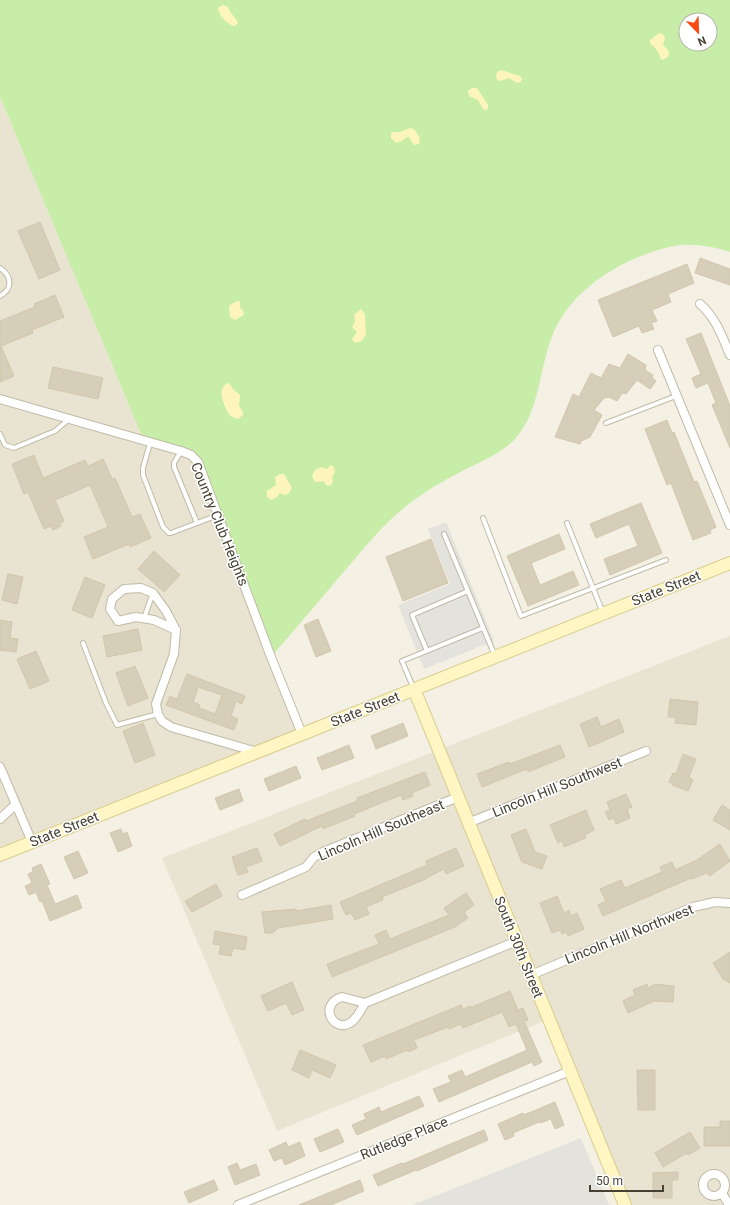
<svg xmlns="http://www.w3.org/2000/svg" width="730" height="1205" viewBox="0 0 730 1205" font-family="Roboto,sans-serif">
<rect width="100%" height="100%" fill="#f4f1e4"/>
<g fill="#e9e3d2">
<polygon points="0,97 144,441 191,455 302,734 0,855"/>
<polygon points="730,636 730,1205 625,1205 549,1019 277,1131 162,858"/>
</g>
<path fill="#c8eda9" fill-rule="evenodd" d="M0 0H730V252C714 247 699 244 681 245 670 246 657 250 646 254 606 269 566 297 551 339 539 372 539 414 514 440 501 453 483 461 466 469 445 480 423 492 405 507 382 525 365 548 346 569 321 599 296 628 271 657L195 458 144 441 0 97ZM686 20H710V44H686Z"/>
<g fill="#fdf5bc">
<path d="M223 5 228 7C230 14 236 17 238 23L235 26C228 25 219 16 218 8Z"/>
<polygon points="659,33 664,35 665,38 663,44 669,52 668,57 663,60 661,59 657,50 650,43 650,40"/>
<polygon points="501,70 520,76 522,79 521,82 517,83 509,78 501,81 497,80 496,75 497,72"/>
<polygon points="472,88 477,88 488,105 488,109 484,110 478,100 469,96 468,91"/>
<polygon points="410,128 414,129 420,138 419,144 414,145 409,137 407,137 402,141 396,143 391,138 391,134 392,132 400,132"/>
<polygon points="238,301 240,302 240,307 243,311 244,315 235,320 230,317 229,307 231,304"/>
<polygon points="361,309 365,314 366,334 362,341 355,343 352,339 357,332 352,327 355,322 354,315"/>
<path d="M228 383 230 384 233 389 240 395 239 406 243 412V415L238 419 230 416C225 407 215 389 228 383Z"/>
<polygon points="331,465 334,467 335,472 332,477 333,482 331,485 327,486 323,481 315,482 312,476 315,470 321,467 327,469"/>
<polygon points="280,474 284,474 292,488 288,494 284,495 280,493 276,498 271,500 267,497 267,491 276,485 275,477"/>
</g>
<g fill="#e4e2dd">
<polygon points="446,522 494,641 424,669 398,605 450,584 428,529"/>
<polygon points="581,1138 609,1205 412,1205"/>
</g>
<g fill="#d7ceb9" stroke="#d2c6ab" fill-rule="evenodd">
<polygon points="40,222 60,270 39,279 18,231"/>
<polygon points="700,258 730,269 730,285 695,273"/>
<polygon points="687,264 694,283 668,294 671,302 652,310 657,321 651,323 654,329 642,333 639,326 613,337 598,300"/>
<polygon points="55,295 64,317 32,330 33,333 1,346 14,376 0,382 0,321 35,307 34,304"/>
<polygon points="701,333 730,406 730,448 712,405 716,403 708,383 696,388 692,378 701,374 686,339"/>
<polygon points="628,354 646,365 645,370 653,375 652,378 656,381 650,389 637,380 626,394 622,393 617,401 609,397 604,398 594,410 602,415 590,437 581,441 580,444 555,437 573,394 579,397 591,373 601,378 609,364 620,368"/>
<polygon points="53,367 103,378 98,399 48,388"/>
<polygon points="667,420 672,433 674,432 694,482 697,481 716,527 710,530 711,533 693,540 671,483 667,485 645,429"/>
<polygon points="34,455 43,478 85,460 88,466 103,459 112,479 115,478 132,517 140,514 151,538 130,547 129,544 93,559 84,537 108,527 90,485 55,500 64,521 60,523 61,526 53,530 51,526 44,529 28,492 24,494 12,464"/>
<polygon points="641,503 662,553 610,575 604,559 638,546 629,524 596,538 590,524"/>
<polygon points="559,534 565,549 531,563 540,585 573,571 579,585 528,606 507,556"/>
<polygon points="431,539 448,583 403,601 386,557"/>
<polygon points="154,551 180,575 164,592 138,569"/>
<polygon points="8,574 23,577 17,604 2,600"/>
<polygon points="85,577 105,585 92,618 72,610"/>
<polygon points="318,619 331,651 316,657 304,625"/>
<polygon points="0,620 12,622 10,638 18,639 16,652 0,650"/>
<polygon points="138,629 142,650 107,657 103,636"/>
<polygon points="36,651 49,681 30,689 17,659"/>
<polygon points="135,666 148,698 128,706 116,673"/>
<path d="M187 674 245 696 242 704 236 701 231 716 238 719 234 730 166 705 170 696 177 699ZM198 687 222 695 215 714 199 708 200 705 193 702Z"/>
<polygon points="670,699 698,702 696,725 675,723 676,717 668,717"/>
<polygon points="597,717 601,727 619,719 624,732 589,747 580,724"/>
<polygon points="143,723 155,755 135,763 123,731"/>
<polygon points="403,723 408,736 376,749 371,736"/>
<polygon points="349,745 354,758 322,770 317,758"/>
<polygon points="560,745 565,757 528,772 527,769 482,787 477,774 509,762 510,764"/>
<polygon points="683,754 696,759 689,777 693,780 688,791 672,785 672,783 669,782 673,773 676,774"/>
<polygon points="296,766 301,778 269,791 264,779"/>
<polygon points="425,772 430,785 412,793 413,796 403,800 401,795 354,814 355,816 323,829 322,826 280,846 274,834 305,819 306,821 357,801 357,798"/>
<polygon points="239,789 243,801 220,810 215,798"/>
<polygon points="626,794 632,807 627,809 630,818 616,824 614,818 609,820 605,812 610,810 607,802"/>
<polygon points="722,805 730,810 730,830 713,820"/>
<polygon points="586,810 594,830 585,835 586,838 564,847 562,841 558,843 550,825"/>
<polygon points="121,829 123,834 127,832 132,846 118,852 110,833"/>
<polygon points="526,829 535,852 547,856 542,869 522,862 511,835"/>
<polygon points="720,844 730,861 710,876 707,873 691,879 691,878 603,916 598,905 606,901 600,889 621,880 625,888 662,872 660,867 672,862 675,870 697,860"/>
<polygon points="257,848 262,861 246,867 248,872 238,875 232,857"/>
<polygon points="456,848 464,866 446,874 444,869 426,878 426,879 382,897 383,900 366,907 369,914 355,920 351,913 346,915 340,902 427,865 426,861"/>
<polygon points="78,851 88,873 74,879 64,857"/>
<polygon points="41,864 50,884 47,885 55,904 77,895 82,908 50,921 42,901 40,902 36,892 29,895 25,886 32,883 28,874 33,872 32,868"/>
<polygon points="216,884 222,896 192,912 185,901"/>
<polygon points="466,893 474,905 464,912 468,918 455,927 332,977 327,964 379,944 375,935 386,930 390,939 449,915 444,908"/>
<polygon points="557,896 564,913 569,910 571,916 577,913 584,929 568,936 567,932 562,934 561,930 552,933 540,903"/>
<polygon points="331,905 333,919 278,928 273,933 265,933 262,912 296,909 296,911"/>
<polygon points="215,931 247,937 245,950 233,948 231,956 219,954 221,945 213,944"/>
<polygon points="730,952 730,983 723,979 713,963"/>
<polygon points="292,982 304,1010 292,1015 286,1003 268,1011 261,996"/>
<polygon points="647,984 648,988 655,984 674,986 673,1002 654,1001 628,1013 623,1001 635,995 633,990"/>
<polygon points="510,991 518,1010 523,1008 528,1020 524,1021 542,1062 534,1066 532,1062 439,1102 433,1089 451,1082 448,1076 462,1070 465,1077 527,1050 516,1024 509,1027 502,1012 463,1028 461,1024 449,1029 448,1027 414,1040 417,1048 408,1052 407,1050 386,1059 385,1056 371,1062 363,1045 461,1005 463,1009 471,1006 472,1007"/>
<polygon points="300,1050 336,1065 330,1078 312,1070 309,1078 292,1070"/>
<polygon points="637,1070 655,1070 655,1110 638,1110"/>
<polygon points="419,1096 424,1106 357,1135 352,1125 366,1119 364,1114 379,1107 381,1112"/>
<polygon points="555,1102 564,1125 555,1129 551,1119 540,1123 539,1122 513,1133 514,1136 505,1140 498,1124 523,1113 524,1115"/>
<polygon points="720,1121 730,1121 730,1146 704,1146 704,1127 720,1127"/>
<polygon points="338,1129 344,1142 320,1152 314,1139"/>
<polygon points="484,1130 488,1140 417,1171 416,1170 378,1186 373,1175 402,1163 403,1164"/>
<polygon points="690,1132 700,1148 688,1155 687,1153 663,1167 655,1153"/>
<polygon points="286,1142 288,1147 300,1142 305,1156 285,1165 282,1158 274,1161 269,1150"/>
<polygon points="237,1163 240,1170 256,1164 260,1175 235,1185 228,1167"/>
<polygon points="678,1172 678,1180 672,1180 672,1198 653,1198 653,1173"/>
<polygon points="214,1180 218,1190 189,1203 184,1192"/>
<polygon points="360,1180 364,1191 331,1205 299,1205"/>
</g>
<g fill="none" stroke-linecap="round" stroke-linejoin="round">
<g stroke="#c0baa6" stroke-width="6">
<g id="lane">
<path d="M0 268C12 276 13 289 0 296"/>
<polyline points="606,423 676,396"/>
<polyline points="0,434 5,445 14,448 55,431 68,420"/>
<polyline points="150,443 143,468 143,475 163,527 169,533 171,533 218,515"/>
<polyline points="181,451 174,463 174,467 197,523"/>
<polyline points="483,518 521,616 666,560"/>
<polyline points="567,523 603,613"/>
<polyline points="444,534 495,656"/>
<polyline points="144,618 153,593"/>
<polyline points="83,643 106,703 117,725 158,714"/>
<polyline points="427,651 412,615 468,591"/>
<polyline points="413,687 402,661 483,628"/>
</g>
</g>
<g stroke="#c0baa6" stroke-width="10">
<g id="street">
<path d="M700 304C716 318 722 336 730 355"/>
<polyline points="658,350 730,525"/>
<polyline points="0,399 181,451 191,455 198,462 271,657 302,734"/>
<polyline points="176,630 154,620 136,617 118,621 110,609 112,599 124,589 141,588 153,593 166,611 176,630 174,654 156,704 158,714 162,721 171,727 257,752"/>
<polyline points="0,767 32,842"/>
<polyline points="0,819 15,805"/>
<polyline points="468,823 646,751"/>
<polyline points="242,895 306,867 314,857 323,852 458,797"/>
<polyline points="531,975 693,907 715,902 730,903"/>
<path d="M342 997 365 1003C361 1009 357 1019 350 1023 333 1033 318 1004 342 997Z"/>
<polyline points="365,1003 517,941"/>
<circle cx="714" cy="1185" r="11"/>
<polyline points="722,1193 729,1205"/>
<polyline points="238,1205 570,1071"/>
</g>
</g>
<g stroke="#d8cc8f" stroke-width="14">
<g id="secondary">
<polyline points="414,689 625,1205"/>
<polyline points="0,855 730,563"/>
</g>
</g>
<use href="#lane" stroke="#fff" stroke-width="4"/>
<use href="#street" stroke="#fff" stroke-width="8"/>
<use href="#secondary" stroke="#fff6c4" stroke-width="12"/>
</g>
<g text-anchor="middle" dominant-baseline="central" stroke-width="3" stroke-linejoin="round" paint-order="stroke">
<g font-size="14" fill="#474133" stroke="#fff">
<text transform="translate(220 524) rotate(68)">Country Club Heights</text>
<text transform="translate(666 588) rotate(-22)">State Street</text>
<text transform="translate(365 709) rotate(-22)">State Street</text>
<text transform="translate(557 787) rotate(-22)">Lincoln Hill Southwest</text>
<text transform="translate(64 829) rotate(-22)">State Street</text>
<text transform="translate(381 830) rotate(-23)">Lincoln Hill Southeast</text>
<text transform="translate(629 934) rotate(-22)">Lincoln Hill Northwest</text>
<text transform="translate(519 947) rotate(68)">South 30th Street</text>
<text transform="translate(404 1138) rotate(-22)">Rutledge Place</text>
</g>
</g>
<g transform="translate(698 32) rotate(157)"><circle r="19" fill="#ffffff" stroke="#b5b3ad"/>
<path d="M0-3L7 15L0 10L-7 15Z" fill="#ff4911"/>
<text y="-6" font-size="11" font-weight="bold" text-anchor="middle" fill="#474133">N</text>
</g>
<path d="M590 1185v6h73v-6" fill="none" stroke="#474133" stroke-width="2"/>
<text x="596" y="1185" font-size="12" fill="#474133" stroke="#ffffff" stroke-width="3" paint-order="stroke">50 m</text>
</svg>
